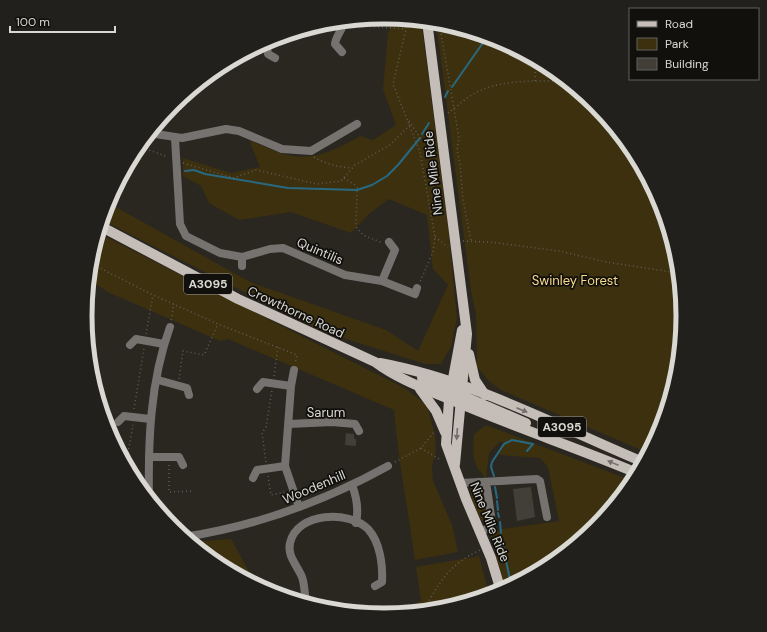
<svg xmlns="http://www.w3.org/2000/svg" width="767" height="632" viewBox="0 0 767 632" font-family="'DM Sans',sans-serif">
<rect width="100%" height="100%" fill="#2a2721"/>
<g fill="#3c300f">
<path d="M394 18 421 21 448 225 457 318 451 347 441 364H425L321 331 102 220 107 202 250 282 386 330 418 351 448 285 433 269 427 215 389 199 370 213 351 233 291 212 239 220 209 203 201 186 183 176V158L231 173 260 167 249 140C262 145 278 154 292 156 317 160 339 148 360 136L373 140 396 125 383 89 388 33Z"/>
<path d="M436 22C464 25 499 40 524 54 666 130 725 309 648 453L501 390 490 382 477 367 476 314 471 291Z"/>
<path d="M98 233 406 389 427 405 435 435 436 452 432 466 433 481 452 525 458 552 415 560C408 510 398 460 394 410L228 339 220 341 110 293 88 280 90 257Z"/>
<path d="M486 425 633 481 595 528 549 565 505 589 491 536 502 529 559 521 548 467 540 458 499 455 504 443 500 441 489 453 486 478C471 464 473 454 474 434Z"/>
<path d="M478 486 483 487 489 523 486 525C479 521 467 493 472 487Z"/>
<polygon points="231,539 257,586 217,564 190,542"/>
<polygon points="479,556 489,595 442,609 397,614 396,611 421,601 416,567"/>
</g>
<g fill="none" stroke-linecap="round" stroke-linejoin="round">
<g stroke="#286982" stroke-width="2">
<polyline points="452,87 487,37"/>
<polyline points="445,97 448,91"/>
<polyline points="422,134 429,123"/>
<polyline points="185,171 194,170 205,174 288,188 357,190 372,185 387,176 398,165 420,138"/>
<polyline points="494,476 491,467 492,462 504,444 512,440 533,444 527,451"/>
<polyline points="495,487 497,498"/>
<polyline points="497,501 498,510"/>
<polyline points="498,513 499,517"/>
<polyline points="500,522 501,533"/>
<polyline points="502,541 511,585"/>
</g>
</g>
<g fill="#423f38">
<polygon points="346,433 354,434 354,439 356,439 356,446 345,445"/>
<polygon points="531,487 535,517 517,521 513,489"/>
</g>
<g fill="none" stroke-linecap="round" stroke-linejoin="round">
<g stroke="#5f5d57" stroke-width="1.5" stroke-dasharray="1 3" stroke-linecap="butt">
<polyline points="407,19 406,29 393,84 420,152 435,237 433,252 420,282"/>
<polyline points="439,22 459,138 457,150 460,163 463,200 471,241"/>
<polyline points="350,25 406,29"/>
<polyline points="314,26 334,27"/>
<polyline points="535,60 535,82"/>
<path d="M448 113C457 107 465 98 475 93 501 79 537 81 566 81"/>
<polyline points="409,121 421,139 429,144 434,144"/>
<polyline points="138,146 168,157"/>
<path d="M314 157C325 164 339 167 352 168"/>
<polyline points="183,163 234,178 256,170 317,184 341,181 355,165 390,145 410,125"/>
<polyline points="344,178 355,185 357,188 356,227 363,235 383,243"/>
<polyline points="435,237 448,247"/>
<polyline points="463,241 490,242 559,251 606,262 678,273"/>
<polyline points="90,263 153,295 218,324 297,355 295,364"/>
<polyline points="171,320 174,304"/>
<polyline points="146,334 153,295"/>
<polyline points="274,376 278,347"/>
<polyline points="179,379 183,351 204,355 218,324"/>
<polyline points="134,409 144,348"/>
<polyline points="421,448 439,459"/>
<polyline points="266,462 262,433 266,427 272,390"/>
<polyline points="395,462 421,448 435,431"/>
<polyline points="169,465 169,492 193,491"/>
<polyline points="130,473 128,453 133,425"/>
<polyline points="268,476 271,495 285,492"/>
<polyline points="210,559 221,560 225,569"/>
<polyline points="427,604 432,610"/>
<path d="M423 611C440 582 448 565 480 550"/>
</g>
<g stroke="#757270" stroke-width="8">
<polyline points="266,41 268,54 275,58"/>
<polyline points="259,47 267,47"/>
<path d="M342 52 335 44C336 35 343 30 344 21"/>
<polyline points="149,133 182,138 226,129 239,131 282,149 311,151 357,124"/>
<polyline points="175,138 180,224 186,236 220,253 242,257 270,249 283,248 345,275 382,281 415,294 417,288"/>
<polyline points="242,257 242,266"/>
<polyline points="382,281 395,250 389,242"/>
<polyline points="130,345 136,339 164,344"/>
<polyline points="294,370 291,386 285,466 299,507"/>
<polyline points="158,380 187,388 189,395"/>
<polyline points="257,389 263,382 291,386"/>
<polyline points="118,422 124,416 150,419"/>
<polyline points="289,424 332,422 355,424 359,431"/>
<polyline points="149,457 179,457 183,465"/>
<polyline points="253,478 257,470 285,466"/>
<polyline points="479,482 487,488 492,523 490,527 481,532"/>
<polyline points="460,483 537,479 540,481 547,517"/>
<path d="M352 485C357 498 359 509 356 523"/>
<path d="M149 500C148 442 150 382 170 327"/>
<path d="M184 537C256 526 325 501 388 466"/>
<path d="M307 604C304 595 305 585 302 577 297 565 287 556 290 543 297 512 349 510 368 529 380 542 383 565 382 582L375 586"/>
</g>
<g stroke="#c4bdb8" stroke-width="10">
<polyline points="427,21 467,334 455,464"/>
<path d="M100 226 238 299 375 362C398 379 423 388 449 399 511 426 575 447 637 473"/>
<polyline points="462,330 449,400 446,444 466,499 491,558 501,591"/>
<polyline points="469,354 475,380 485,395"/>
<path d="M380 363C472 380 557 426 643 462"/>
<polyline points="422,378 456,395"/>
<polyline points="420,389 436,411 445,432"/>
<polyline points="457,391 468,398 526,423"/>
</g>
</g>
<defs><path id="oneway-solid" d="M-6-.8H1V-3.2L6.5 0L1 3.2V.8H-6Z"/></defs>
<g fill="#736f6b">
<use href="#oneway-solid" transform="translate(522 410) rotate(23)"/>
<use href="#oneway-solid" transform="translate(457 434) rotate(94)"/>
<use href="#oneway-solid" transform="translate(613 463) rotate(-158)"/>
</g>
<g text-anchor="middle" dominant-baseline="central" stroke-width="3.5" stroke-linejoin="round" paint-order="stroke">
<g fill="#11100d" stroke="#9d9c98" stroke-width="1">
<rect x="184" y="274" width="48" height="20" rx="3"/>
<rect x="538" y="417" width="48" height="20" rx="3"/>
</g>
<g font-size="12" font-weight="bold" fill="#d9d8d3">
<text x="208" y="284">A3095</text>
<text x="562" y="427">A3095</text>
</g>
<g font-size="13" fill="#d9d8d3" stroke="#11100d">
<text transform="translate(433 173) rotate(-97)">Nine Mile Ride</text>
<text transform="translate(320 251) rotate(23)">Quintilis</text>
<text transform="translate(296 312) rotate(25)">Crowthorne Road</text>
<text x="326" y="412">Sarum</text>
<text transform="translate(314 487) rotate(-23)">Woodenhill</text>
<text transform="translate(490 522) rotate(68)">Nine Mile Ride</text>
</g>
<g font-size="13" fill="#f9db8a" stroke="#11100d">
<text x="575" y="280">Swinley Forest</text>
</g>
</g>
<path d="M0 0H767V632H0ZM92 316a292 292 0 1 1 584 0a292 292 0 1 1-584 0Z" fill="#21201d" fill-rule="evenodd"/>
<path fill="none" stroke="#d9d8d3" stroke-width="5" d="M92 316a292 292 0 1 1 584 0a292 292 0 1 1-584 0Z"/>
<rect x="629" y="8" width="130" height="72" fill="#11100d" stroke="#61605c"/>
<rect x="637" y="21" width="20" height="6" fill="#c4bdb8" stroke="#61605c"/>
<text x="665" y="28" font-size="12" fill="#d9d8d3">Road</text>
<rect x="637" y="38" width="20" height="12" fill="#3c300f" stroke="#61605c"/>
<text x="665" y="48" font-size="12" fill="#d9d8d3">Park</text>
<rect x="637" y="58" width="20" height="12" fill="#423f38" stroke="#61605c"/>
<text x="665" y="68" font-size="12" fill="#d9d8d3">Building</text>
<path d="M10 26v6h105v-6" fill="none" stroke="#d9d8d3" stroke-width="2"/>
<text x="16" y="26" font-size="12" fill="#d9d8d3" stroke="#11100d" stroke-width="3" paint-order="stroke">100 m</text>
</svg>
